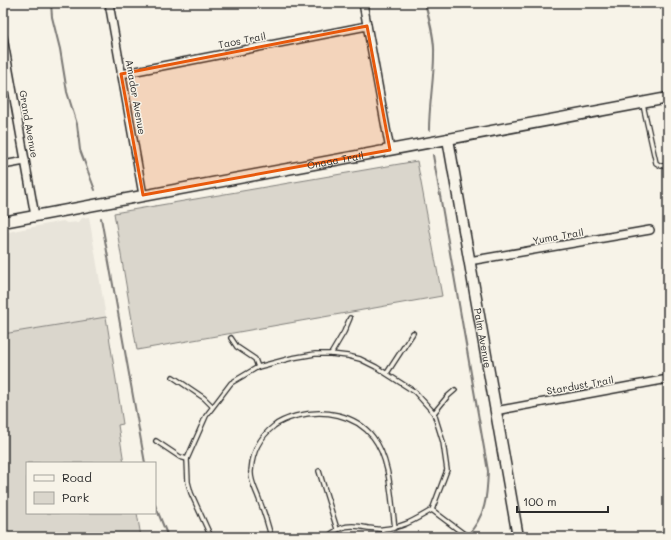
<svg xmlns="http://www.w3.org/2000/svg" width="671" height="540" viewBox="0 0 671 540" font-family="Mali,sans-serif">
<rect width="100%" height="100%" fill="#f7f3e8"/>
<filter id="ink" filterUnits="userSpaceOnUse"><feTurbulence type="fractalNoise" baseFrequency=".025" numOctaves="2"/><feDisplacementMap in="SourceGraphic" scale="8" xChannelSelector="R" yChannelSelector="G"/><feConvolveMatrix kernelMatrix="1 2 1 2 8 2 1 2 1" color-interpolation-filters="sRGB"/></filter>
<g filter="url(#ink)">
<polygon fill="#e8e4da" points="89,217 106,317 3,334 3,233 63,221 67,223 79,222 82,218"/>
<g fill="#dad6cc" stroke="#82807c">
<polygon points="417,161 442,296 137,350 114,213"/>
<polygon points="106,317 123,424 118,425 124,463 27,463 27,513 137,513 141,537 3,537 3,334"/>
</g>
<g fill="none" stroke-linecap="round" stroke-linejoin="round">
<g stroke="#7a7874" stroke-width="2">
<polyline points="51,3 52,17 60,49 67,92 77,124 80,150 95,190"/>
<path d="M425 3C429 19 435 38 434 55 434 80 429 104 429 130"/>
<path d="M433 155 488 471C487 498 486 515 467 536"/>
<polyline points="101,218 145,463"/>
<polyline points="155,505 168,537"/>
</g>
<g stroke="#2b2b2b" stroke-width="6">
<g id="lane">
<polyline points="643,105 656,163 661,166 668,165"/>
<polyline points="231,338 237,347 255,359 258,367"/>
<polyline points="331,354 344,332 350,318"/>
<polyline points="387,373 413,333"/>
<polyline points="173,377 204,398 212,406"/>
<polyline points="434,413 447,397 455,390"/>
<polyline points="156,441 180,457 187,459 188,482 191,493 211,537"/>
<polyline points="187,459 206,416 231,383 258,367 292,358 315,354 331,354 348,356 360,359 376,367 415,392 434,413 443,442 447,470 432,510"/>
<polyline points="319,471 337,529"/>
<path d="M271 537C268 524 264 512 259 499 256 490 250 481 251 471 252 453 260 437 274 426 280 421 289 418 296 416 324 409 355 414 373 437 391 460 391 500 395 528"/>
<path d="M327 537C342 525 350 524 368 528 373 528 378 530 383 529 405 527 414 520 432 510L468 537"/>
</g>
</g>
<g stroke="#2b2b2b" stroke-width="10">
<g id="street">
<polyline points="109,3 143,195"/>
<polyline points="363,3 390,150"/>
<polyline points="3,37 35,216"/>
<polyline points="121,74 367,26"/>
<polyline points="3,165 25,161"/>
<polyline points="469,261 650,230"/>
<polyline points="495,411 668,379"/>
</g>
</g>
<g stroke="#2b2b2b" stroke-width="13">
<g id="secondary">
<path id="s1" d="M448 139 518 537"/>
<path id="s2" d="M3 222 668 98"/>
</g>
</g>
<use href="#lane" stroke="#f7f3e8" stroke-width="3.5"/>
<use href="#street" stroke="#f7f3e8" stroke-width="7"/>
<use href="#secondary" stroke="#f7f3e8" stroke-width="10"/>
</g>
</g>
<path fill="#e8590c" fill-opacity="0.2" stroke="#e8590c" stroke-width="3" stroke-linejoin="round" d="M367 26 390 150 143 195 121 74Z"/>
<g text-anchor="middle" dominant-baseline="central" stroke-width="3" stroke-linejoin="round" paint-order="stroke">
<g font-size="10" fill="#2b2b2b" stroke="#f7f3e8">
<text transform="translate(242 40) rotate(-11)">Taos Trail</text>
<text transform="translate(136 97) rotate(80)">Amador Avenue</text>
<text transform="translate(29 124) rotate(80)">Grand Avenue</text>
<text stroke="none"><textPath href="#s2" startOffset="338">Onaga Trail</textPath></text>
<text transform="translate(558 236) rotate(-10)">Yuma Trail</text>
<text stroke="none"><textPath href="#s1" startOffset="202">Palm Avenue</textPath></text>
<text transform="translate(580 385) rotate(-10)">Stardust Trail</text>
</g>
</g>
<rect width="671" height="540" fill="none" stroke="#f7f3e8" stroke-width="16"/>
<rect x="8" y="8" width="655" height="524" fill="none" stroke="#2b2b2b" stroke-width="1.5" filter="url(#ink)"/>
<rect x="26" y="462" width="130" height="52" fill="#f7f3e8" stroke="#a5a39c"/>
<rect x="34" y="475" width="20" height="6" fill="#f7f3e8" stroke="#a5a39c"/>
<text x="62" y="482" font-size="12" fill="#2b2b2b">Road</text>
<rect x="34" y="492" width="20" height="12" fill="#dad6cc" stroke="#a5a39c"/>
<text x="62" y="502" font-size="12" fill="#2b2b2b">Park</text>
<path d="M517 506v6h91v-6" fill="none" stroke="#2b2b2b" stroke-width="2"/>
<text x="523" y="506" font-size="12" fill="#2b2b2b" stroke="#f7f3e8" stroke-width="3" paint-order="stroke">100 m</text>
</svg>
